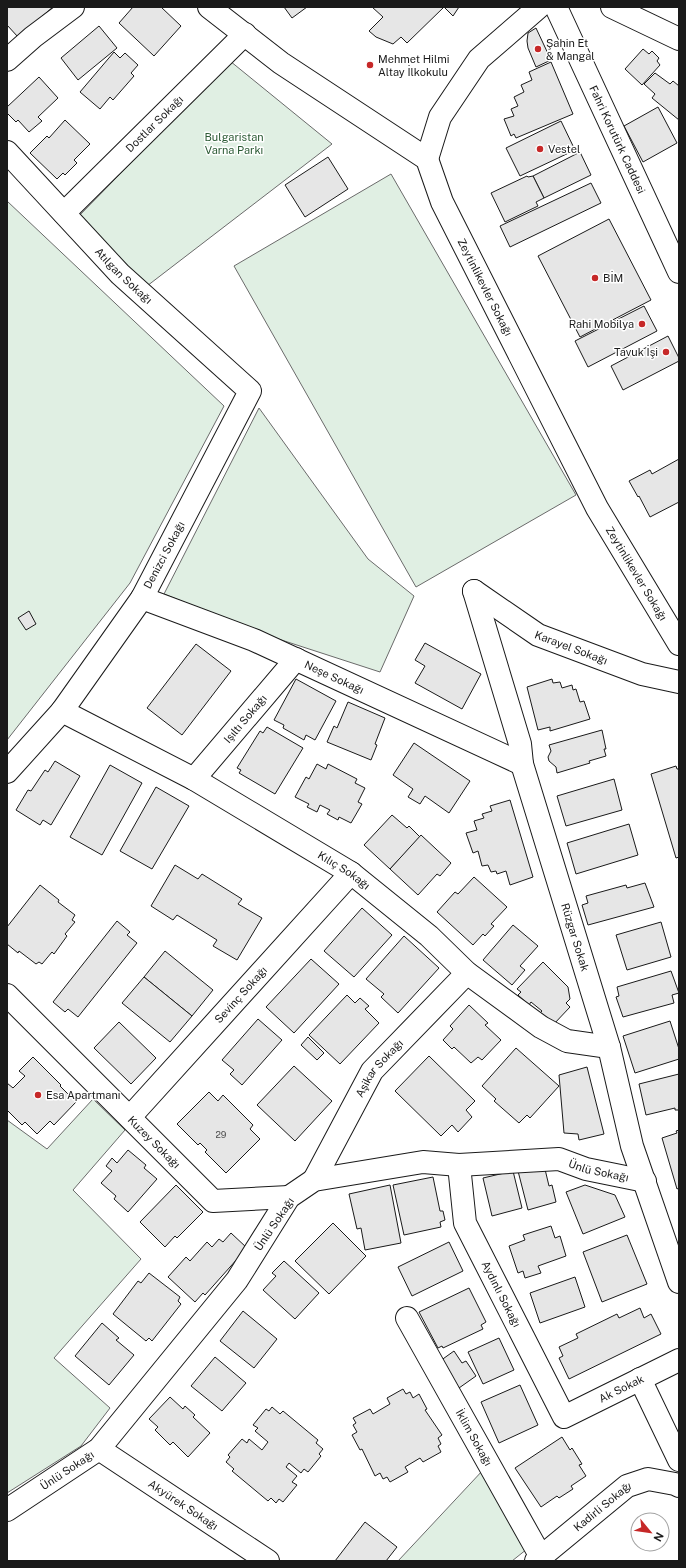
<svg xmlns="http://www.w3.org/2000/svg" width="686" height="1568" viewBox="0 0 686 1568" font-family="'Public Sans',sans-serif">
<rect width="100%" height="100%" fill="#fff"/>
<g fill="#e0efe3" stroke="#6a6a6a">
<polygon points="230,61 332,144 147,286 77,218"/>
<polygon points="391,174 576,495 416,587 234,266"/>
<polygon points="7,201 224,406 130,583 7,740"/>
<polygon points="259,408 368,559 414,596 380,672 266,635 164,594"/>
<polygon points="93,1099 125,1130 73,1190 141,1259 54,1358 110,1408 81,1446 7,1493 7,1120 47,1149"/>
<polygon points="484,1469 532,1545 512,1561 398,1561"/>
</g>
<g fill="#e6e6e6" stroke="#1a1a1a">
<polygon points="7,7 53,7 18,37 7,25"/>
<polygon points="133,7 161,7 181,26 154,56 119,23"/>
<polygon points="284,7 307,7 292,18"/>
<polygon points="372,7 459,7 453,16 444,7 407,43 401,37 393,44 376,37 369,31 383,17"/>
<polygon points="99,26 117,48 78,80 61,58"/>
<polygon points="536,28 551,60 536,67 528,48 527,41 528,33"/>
<polygon points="643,49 649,54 652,51 659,58 657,61 660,65 642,85 625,69"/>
<polygon points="114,52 120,58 125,53 138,65 131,73 134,76 113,100 110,97 100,109 80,92"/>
<polygon points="551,62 573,114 516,138 514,134 511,136 504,119 514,116 511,109 518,106 514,97 524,92 521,85 532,80 529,72"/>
<polygon points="655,73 670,84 673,81 679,86 679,120 652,98 655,94 644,84"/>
<polygon points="39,77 58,98 38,117 42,121 29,132 18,120 16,122 7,113 7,107"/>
<polygon points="658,107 677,143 643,162 624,126"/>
<polygon points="65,120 90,144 74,160 77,163 65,175 63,173 57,179 30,153 47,136 49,138"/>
<polygon points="561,121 575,150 520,176 506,148"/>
<polygon points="580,152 591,175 544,198 533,176"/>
<polygon points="328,157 348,189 305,217 285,185"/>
<polygon points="527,176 528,177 533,176 544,198 536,202 538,206 505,222 491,193"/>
<polygon points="591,183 601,203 510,247 500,226"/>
<polygon points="609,219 651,300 580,337 538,256"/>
<polygon points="644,306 657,331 588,367 575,341"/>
<polygon points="668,336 679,358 679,361 623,390 611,366"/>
<polygon points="679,459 679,502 650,517 639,496 638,497 629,481 650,470 652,474"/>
<polygon points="29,611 36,624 26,630 18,618"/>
<polygon points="425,643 481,674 462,709 415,683 425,666 415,660"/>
<polygon points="196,644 231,671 182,735 147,708"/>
<polygon points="296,679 336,701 315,740 306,735 304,740 283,728 284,725 274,720"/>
<polygon points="552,679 553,683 560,682 562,688 572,685 573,690 576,689 580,702 584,701 590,719 550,731 550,727 538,730 527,687"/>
<polygon points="348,702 385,718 375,744 377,745 371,760 327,742 334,726 337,728"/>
<polygon points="267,727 303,748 275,794 239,773 241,770 237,768 260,731 263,733"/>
<polygon points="602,730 606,749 604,749 606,756 589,761 590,763 557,773 556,767 549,761 548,757 551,751 549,745"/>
<polygon points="414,743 470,781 449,813 425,796 420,804 408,797 413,789 393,775"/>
<polygon points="55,761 80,776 51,825 43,820 40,825 16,810 28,790 31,791 45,770 48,772"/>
<polygon points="317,764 326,769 328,764 357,779 355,783 365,788 358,802 362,804 351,823 339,817 338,820 327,814 330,810 320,805 317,812 307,807 309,804 295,797 306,777 309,779"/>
<polygon points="110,765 142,783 102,855 70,837"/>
<polygon points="676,766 677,769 679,769 679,857 676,858 651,774"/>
<polygon points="614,779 622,810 566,826 557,796"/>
<polygon points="156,787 189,806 152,869 120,851"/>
<polygon points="510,800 533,877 510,885 506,871 497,874 496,871 491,872 488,865 482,866 478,851 473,853 466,833 477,830 474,821 484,818 482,814 492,811 490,806"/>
<polygon points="392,815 407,828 409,826 420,837 390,869 364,845"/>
<polygon points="629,824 638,855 576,874 567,843"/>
<polygon points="421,835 451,863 440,876 437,874 418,895 390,869"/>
<polygon points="175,865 198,879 202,874 242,899 238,904 262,918 237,960 213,946 217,940 177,915 173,920 151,906"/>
<polygon points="474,877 507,907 491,924 494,926 485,936 483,934 473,945 437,912 455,892 458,894"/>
<polygon points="645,883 654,907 588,925 582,905 588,903 586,896 626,885 627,888"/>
<polygon points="40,885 59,900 58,902 75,915 72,920 75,922 65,934 67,936 54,954 52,952 42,964 39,962 36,964 19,951 18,953 7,944 7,927"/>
<polygon points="362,908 392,935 354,977 324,951"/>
<polygon points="117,921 130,932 127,935 137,943 78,1017 68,1009 65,1012 53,1002"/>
<polygon points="661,922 671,957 627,970 616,935"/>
<polygon points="513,925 538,946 520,966 525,970 512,985 483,960"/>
<polygon points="404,936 439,968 398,1013 381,997 384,994 366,979"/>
<polygon points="165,951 213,990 192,1016 144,977"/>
<polygon points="311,959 339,984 294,1033 266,1007"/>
<polygon points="543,962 568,987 570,999 566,1003 570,1007 553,1025 538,1015 542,1011 531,1002 529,1005 518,995 521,992 517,989"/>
<polygon points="671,971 679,993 672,995 674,1003 623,1017 616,997 619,996 617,987"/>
<polygon points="144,977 192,1016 170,1042 122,1003"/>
<polygon points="347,995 355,1003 360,998 369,1006 365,1009 379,1023 340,1064 309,1035"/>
<polygon points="469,1005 488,1023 485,1025 501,1040 482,1060 478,1057 471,1063 454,1047 452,1049 443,1040 453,1029 450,1026"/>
<polygon points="258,1019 282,1040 242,1085 230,1074 234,1070 222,1060"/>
<polygon points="670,1021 679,1049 679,1059 635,1073 623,1036"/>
<polygon points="119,1022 156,1058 131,1084 94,1048"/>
<polygon points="308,1037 324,1053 317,1060 301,1045"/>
<polygon points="516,1048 559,1086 530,1118 527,1115 519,1123 494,1101 496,1099 482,1086"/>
<polygon points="429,1056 475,1101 466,1110 472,1117 458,1132 452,1125 441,1136 395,1091"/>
<polygon points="33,1057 61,1085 60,1086 76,1102 54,1125 50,1121 37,1134 25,1122 22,1125 7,1110 7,1083 13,1088 25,1076 19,1071"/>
<polygon points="294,1066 332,1101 295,1141 257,1105"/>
<polygon points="587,1067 604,1134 579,1140 578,1134 564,1133 559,1075"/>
<polygon points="679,1074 679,1110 675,1110 675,1108 646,1115 639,1084"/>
<polygon points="209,1092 218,1101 223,1095 253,1125 250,1129 260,1139 226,1173 205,1152 207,1150 200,1143 198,1145 177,1124"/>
<polygon points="679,1130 679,1188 677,1189 662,1138 677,1133 676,1131"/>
<polygon points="128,1150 146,1165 144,1168 157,1179 128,1212 114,1199 116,1196 101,1183 112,1171 106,1166 112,1158 117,1163"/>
<polygon points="544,1165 549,1186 552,1185 556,1202 528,1210 518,1171"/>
<polygon points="513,1171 522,1208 492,1216 483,1178"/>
<polygon points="433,1177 440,1211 443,1211 445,1220 440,1222 441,1227 404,1235 393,1185"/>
<polygon points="176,1185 203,1212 177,1238 175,1236 165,1247 140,1222"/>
<polygon points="390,1185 401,1243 365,1250 361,1228 357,1229 349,1194"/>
<polygon points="585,1185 615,1195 625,1217 583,1234 566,1192"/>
<polygon points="333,1223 366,1256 329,1294 295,1261"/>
<polygon points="551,1226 555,1238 560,1236 566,1256 538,1266 541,1273 525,1278 523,1271 518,1273 509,1246 525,1240 523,1235"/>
<polygon points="231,1233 247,1248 205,1295 203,1293 195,1302 168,1277 186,1257 190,1261 207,1242 212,1247 219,1239 223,1242"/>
<polygon points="627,1235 647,1284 602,1302 583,1252"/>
<polygon points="449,1242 463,1271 412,1296 398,1267"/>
<polygon points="284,1261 319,1293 295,1319 263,1290 276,1276 272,1273"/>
<polygon points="149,1273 180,1297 178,1301 181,1304 152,1341 149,1338 146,1341 113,1314 138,1281 141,1283"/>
<polygon points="575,1277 585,1307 540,1323 530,1293"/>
<polygon points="469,1288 486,1322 481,1325 483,1329 443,1348 442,1346 438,1348 419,1312"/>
<polygon points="640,1308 644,1318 651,1314 661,1334 569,1379 559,1358 563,1356 559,1347 578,1338 576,1334 617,1314 619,1318"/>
<polygon points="243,1311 277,1339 254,1368 220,1341"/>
<polygon points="102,1323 119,1338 116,1340 134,1355 109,1385 75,1356"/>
<polygon points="499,1338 514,1370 483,1384 468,1352"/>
<polygon points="454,1351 462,1363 466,1361 476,1376 459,1388 440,1361"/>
<polygon points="215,1357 246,1383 222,1411 191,1386"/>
<polygon points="520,1385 538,1425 499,1443 481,1402"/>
<polygon points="403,1389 406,1394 410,1392 413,1398 419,1394 427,1409 425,1410 442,1435 438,1438 441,1444 438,1446 441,1452 423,1462 420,1458 405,1467 408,1472 390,1482 387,1477 383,1479 380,1473 375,1476 362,1449 360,1450 352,1435 357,1432 353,1425 356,1423 353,1418 370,1409 373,1414 390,1404 387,1398"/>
<polygon points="170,1397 183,1409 185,1406 195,1415 193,1417 210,1433 188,1457 173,1442 170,1445 155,1430 158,1427 149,1419"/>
<polygon points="272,1407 280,1414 283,1411 318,1440 316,1443 323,1449 319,1454 321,1456 308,1472 304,1469 301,1473 289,1463 286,1467 297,1476 292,1482 297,1485 283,1502 279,1499 276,1503 271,1498 268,1501 232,1471 234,1469 226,1462 230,1457 228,1455 242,1439 247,1443 249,1439 262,1450 268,1442 255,1431 258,1428 253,1425 266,1409 269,1411"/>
<polygon points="562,1437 570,1450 572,1448 582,1464 579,1465 586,1476 571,1486 573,1489 559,1498 557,1496 541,1507 515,1468"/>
<polygon points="365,1522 397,1547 386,1561 335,1561"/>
</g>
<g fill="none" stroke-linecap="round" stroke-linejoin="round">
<g stroke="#1a1a1a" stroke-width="24">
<g id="minor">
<path id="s1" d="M209 7 281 63 427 159 442 202 597 508 679 644"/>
<path id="s2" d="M556 7 679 272"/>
<polyline points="612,7 679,39"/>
<polyline points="7,60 33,37 73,7"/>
<path id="s3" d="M7 152 120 274 250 391 142 598 62 711 7 772"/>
<polyline points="427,159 440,117 479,59 539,7"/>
<path id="s4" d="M64 213 245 34"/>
<path id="s5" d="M474 591 520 744 522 764 609 1047 632 1146 679 1282"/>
<path id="s6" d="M474 591 538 635 642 674 679 682"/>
<path id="s7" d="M142 598 254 640 522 764"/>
<path id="s8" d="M62 711 194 779 351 873 429 936 467 973 541 1027 567 1041 609 1047"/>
<path id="s9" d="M194 779 296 659"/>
<path id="s10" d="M7 995 213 1201 289 1197"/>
<path id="s11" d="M130 1117 351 873"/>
<path id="s12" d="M459 1165 465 1223 564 1417 679 1360"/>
<path id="s13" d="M314 1180 372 1071 467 973"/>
<path id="s14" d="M407 1318 541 1557"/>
<polyline points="640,1379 679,1460"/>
<path id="s15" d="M99 1449 268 1561"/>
<path id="s16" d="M7 1510 99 1449 237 1280 289 1197 314 1180 423 1162 459 1165 559 1159 586 1169 645 1181"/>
<path id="s17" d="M536 1561 627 1486 648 1479 675 1484 679 1486"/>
</g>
</g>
<use href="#minor" stroke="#fff" stroke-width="22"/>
</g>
<g fill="#c62828" stroke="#fff" stroke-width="1.5">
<circle cx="538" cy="49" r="4"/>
<circle cx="370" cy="65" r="4"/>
<circle cx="540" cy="149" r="4"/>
<circle cx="595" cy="278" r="4"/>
<circle cx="642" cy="324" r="4"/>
<circle cx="666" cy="352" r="4"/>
<circle cx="38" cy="1095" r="4"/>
</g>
<g text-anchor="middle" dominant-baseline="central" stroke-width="3" stroke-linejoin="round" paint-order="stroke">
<g font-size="9" fill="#4d4d4d">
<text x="221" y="1134">29</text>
</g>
<g font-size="11" fill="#1a1a1a" stroke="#fff" text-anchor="start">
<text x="546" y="43">Şahin Et<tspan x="546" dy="13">&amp; Mangal</tspan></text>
<text x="378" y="59">Mehmet Hilmi<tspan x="378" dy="13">Altay İlkokulu</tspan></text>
<text x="548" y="149">Vestel</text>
<text x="603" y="278">BİM</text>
<text x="634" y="324" text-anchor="end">Rahi Mobilya</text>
<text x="658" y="352" text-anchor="end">Tavuk İşi</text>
<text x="46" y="1095">Esa Apartmanı</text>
</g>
<g font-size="11" fill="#1a1a1a" stroke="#fff">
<text stroke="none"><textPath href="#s4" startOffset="127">Dostlar Sokağı</textPath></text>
<text stroke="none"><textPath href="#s2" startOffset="146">Fahri Korutürk Caddesi</textPath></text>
<text stroke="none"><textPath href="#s3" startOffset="170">Atılgan Sokağı</textPath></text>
<text stroke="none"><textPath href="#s1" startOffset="407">Zeytinlikevler Sokağı</textPath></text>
<text transform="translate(164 555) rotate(-62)">Denizci Sokağı</text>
<text stroke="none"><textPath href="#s1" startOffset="731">Zeytinlikevler Sokağı</textPath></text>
<text stroke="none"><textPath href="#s6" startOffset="113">Karayel Sokağı</textPath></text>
<text stroke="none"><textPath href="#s7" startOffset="208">Neşe Sokağı</textPath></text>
<text stroke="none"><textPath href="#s9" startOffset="79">Işıltı Sokağı</textPath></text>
<text stroke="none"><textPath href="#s8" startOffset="324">Kılıç Sokağı</textPath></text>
<text stroke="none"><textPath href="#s5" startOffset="361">Rüzgar Sokak</textPath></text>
<text stroke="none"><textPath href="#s11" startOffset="165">Sevinç Sokağı</textPath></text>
<text stroke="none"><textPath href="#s13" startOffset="130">Aşikar Sokağı</textPath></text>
<text stroke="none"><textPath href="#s10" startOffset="208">Kuzey Sokağı</textPath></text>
<text stroke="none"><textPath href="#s16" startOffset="745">Ünlü Sokağı</textPath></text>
<text transform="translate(274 1224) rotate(-56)">Ünlü Sokağı</text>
<text stroke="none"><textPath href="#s12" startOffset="138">Aydınlı Sokağı</textPath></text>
<text stroke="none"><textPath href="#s12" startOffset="340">Ak Sokak</textPath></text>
<text stroke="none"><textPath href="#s14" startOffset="137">İklim Sokağı</textPath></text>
<text stroke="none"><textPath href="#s16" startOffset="72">Ünlü Sokağı</textPath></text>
<text stroke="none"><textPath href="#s15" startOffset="101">Akyürek Sokağı</textPath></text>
<text stroke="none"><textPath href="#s17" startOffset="86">Kadirli Sokağı</textPath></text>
</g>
<g font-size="11" fill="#2b5a34" stroke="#fff">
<text x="234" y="137">Bulgaristan<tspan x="234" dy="13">Varna Parkı</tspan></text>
</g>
</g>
<rect width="686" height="1568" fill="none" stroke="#1a1a1a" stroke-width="16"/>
<g transform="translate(650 1532) rotate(119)"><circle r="19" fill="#ffffff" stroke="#a3a3a3"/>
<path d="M0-3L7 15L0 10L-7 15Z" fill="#c62828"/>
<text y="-6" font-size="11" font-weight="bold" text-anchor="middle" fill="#1a1a1a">N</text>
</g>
</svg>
